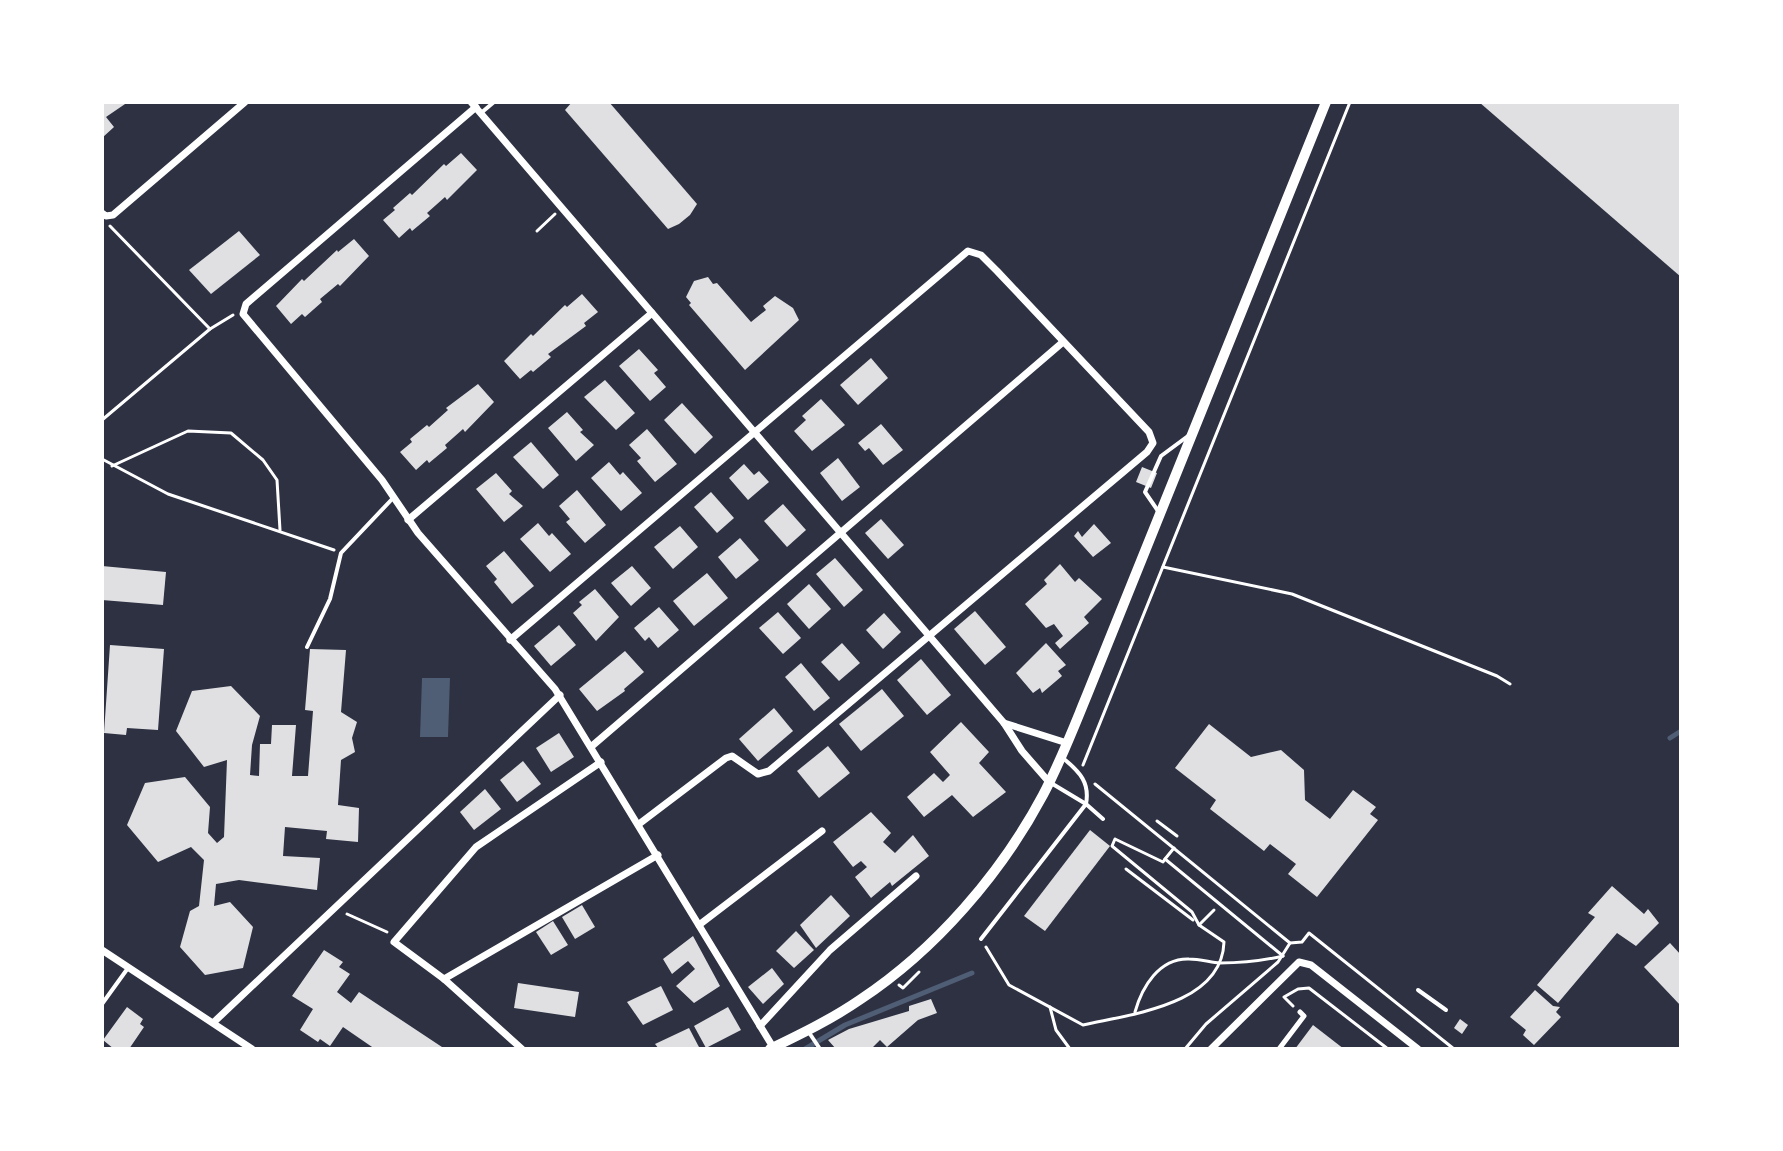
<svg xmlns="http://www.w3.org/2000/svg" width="1783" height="1151" viewBox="0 0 1783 1151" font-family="Karla,sans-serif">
<rect width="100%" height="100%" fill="#2d3142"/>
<polygon fill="#4f5d75" points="422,678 450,678 448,737 420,737"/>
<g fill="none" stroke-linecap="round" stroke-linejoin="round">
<g stroke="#4f5d75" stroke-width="5">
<polyline points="1670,738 1681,731"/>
<polyline points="805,1049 845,1025 972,973"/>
</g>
</g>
<g fill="#e0e0e3">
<polygon points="102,102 128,102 106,117 114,127 102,138"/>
<polygon points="572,102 609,102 697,204 690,215 679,224 668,229 565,110"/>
<polygon points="1479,102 1681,102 1681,277"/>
<polygon points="461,153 477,170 447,200 445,197 427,213 430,216 412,231 410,228 399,238 383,220 395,210 393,208 410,193 412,195 444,164 446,166"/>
<polygon points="239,231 260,255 211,294 189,270"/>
<polygon points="354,239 369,256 340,286 338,284 320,299 322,302 305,317 302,314 291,324 276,306 302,279 304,281 337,250 338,252"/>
<polygon points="708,277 713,284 717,283 751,322 766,310 763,306 775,296 793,308 799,320 745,370 689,305 691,303 686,297 694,281"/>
<polygon points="582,294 598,312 584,323 586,326 548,354 551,357 533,372 531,370 520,379 504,361 531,334 533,336 565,305 567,307"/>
<polygon points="639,349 658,370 654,373 666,387 650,401 619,366"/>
<polygon points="871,358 888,378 858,405 840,385"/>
<polygon points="605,380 635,413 616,430 584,397"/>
<polygon points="478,384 494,402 465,432 463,429 445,445 447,448 429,463 427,460 416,470 400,452 412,442 410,439 427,425 429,427 448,410 446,408"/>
<polygon points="821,399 845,425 812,451 794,431 806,420 802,416"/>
<polygon points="682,403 713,437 695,454 664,420"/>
<polygon points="567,412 583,430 580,432 594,445 576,461 548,428"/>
<polygon points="881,424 903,450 883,465 869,448 865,451 858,443"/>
<polygon points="647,429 677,464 655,482 637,461 641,458 629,445"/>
<polygon points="531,442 559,475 543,489 513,457"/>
<polygon points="838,458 860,487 842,501 820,473"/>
<polygon points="609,462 620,475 623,472 642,493 621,511 591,478"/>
<polygon points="744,464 754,475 759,471 769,482 748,500 729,478"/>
<polygon points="1142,467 1157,473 1151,488 1136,482"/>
<polygon points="496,473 512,491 509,494 523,506 504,522 476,489"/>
<polygon points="577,490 606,525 585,543 566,522 570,519 559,506"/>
<polygon points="711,492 734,518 717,533 694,507"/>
<polygon points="783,504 806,530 787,547 764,521"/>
<polygon points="881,519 904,545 888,559 865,533"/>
<polygon points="538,523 549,536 552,533 571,554 550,572 520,539"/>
<polygon points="1094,524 1111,543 1093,557 1074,536 1078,531 1082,537"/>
<polygon points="680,526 698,547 673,569 654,547"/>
<polygon points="740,538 759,560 736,579 718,557"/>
<polygon points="504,551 534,586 512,604 494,582 497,579 486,566"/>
<polygon points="835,558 863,590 844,607 816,574"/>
<polygon points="1060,564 1075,582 1079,578 1102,599 1084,617 1089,623 1060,649 1055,643 1063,636 1054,624 1046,628 1025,604 1047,584 1044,580"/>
<polygon points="102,566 166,572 163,605 102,600"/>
<polygon points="632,566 651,588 631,606 611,583"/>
<polygon points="707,573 728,598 694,626 673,601"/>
<polygon points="809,584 831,609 809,629 787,604"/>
<polygon points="595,589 619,617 596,641 573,613 582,605 579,602"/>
<polygon points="659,607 679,630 658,648 649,637 645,641 634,628"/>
<polygon points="975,611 1006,647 985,665 954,629"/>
<polygon points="778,612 801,638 783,654 759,628"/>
<polygon points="884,613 901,632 883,649 866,630"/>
<polygon points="559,625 576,645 551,666 534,646"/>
<polygon points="842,643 860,663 839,681 821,662"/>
<polygon points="1046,643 1066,665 1058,671 1062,676 1042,693 1040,688 1033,693 1016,673"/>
<polygon points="110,645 164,649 158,730 127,728 126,735 104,733"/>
<polygon points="310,649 346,650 341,712 357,722 352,738 355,752 341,760 338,805 359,808 358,842 326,839 327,831 285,827 283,856 320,858 317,890 239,880 216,884 214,906 230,902 253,927 243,968 205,975 180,947 190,911 199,906 204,860 191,847 158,862 127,825 145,783 185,777 210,807 208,833 217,843 224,837 227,760 204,767 176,731 192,691 231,686 260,716 252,745 250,775 259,776 260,744 271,744 272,725 296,725 292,776 308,776 313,711 305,710"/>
<polygon points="625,651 644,672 624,689 625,691 597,711 579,689"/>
<polygon points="921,659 951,695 927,715 897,680"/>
<polygon points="801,663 830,698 814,711 785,677"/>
<polygon points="882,689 904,716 861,751 839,724"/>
<polygon points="774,708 793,731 758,761 739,739"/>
<polygon points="961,722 989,752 979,763 1006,792 973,817 952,795 924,817 907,797 934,773 943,782 950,775 930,752"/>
<polygon points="1209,724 1251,757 1281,750 1304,770 1305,800 1330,819 1353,790 1376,807 1370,814 1378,820 1317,897 1288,874 1296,864 1270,844 1264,851 1210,809 1216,800 1175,768"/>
<polygon points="559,733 574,757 551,772 536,748"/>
<polygon points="828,746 850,773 819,798 797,771"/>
<polygon points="523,761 541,784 517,802 500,780"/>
<polygon points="485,789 501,809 474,830 460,812"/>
<polygon points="871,812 891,833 883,842 895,853 913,835 929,856 892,886 890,882 871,898 855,877 867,867 861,861 853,867 833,842"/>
<polygon points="1090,830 1110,846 1045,931 1024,916"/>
<polygon points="1612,886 1644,914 1648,909 1659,923 1636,946 1617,933 1558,1003 1537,985 1595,917 1588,913"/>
<polygon points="831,895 850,916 816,948 800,925"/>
<polygon points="582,905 595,927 575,939 562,917"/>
<polygon points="553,921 568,945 551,955 536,932"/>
<polygon points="796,931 814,950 794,968 776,951"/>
<polygon points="693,936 720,986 694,1003 676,986 695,969 688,961 672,974 663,959"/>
<polygon points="1670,943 1681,955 1681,1006 1644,967"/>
<polygon points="324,950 343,962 339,967 350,974 337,992 351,1003 359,992 445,1049 375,1049 343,1027 330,1046 320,1039 318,1042 300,1030 313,1009 292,996"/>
<polygon points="772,968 784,984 763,1004 748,987"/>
<polygon points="518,983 579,992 575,1017 514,1008"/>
<polygon points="661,986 673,1010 643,1025 627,1002"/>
<polygon points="1535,990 1553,1006 1560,1007 1556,1012 1561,1017 1534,1045 1523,1035 1526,1030 1510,1017"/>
<polygon points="931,999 937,1013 918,1020 887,1047 880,1040 871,1049 836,1049 828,1040 849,1029 909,1011 909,1006"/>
<polygon points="127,1007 143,1019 140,1024 144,1027 129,1049 114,1049 103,1040"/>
<polygon points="728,1007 741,1030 706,1048 694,1026"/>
<polygon points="1460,1019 1468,1025 1462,1034 1454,1028"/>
<polygon points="1313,1025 1344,1049 1295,1049"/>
<polygon points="689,1028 700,1049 659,1049 655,1044"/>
</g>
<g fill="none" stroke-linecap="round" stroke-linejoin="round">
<g stroke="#fff" stroke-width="3">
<polyline points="110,226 210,329"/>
<polyline points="537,231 555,214"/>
<polyline points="102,420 210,329 233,315"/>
<polyline points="102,459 168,494 334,550"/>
<polyline points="112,466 188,431 231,433 263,460 277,480 280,530"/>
<polyline points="1163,567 1292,594 1497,676 1510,684"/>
<polyline points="1083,765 1350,102"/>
<polyline points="1095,784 1290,943 1302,942 1309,933 1454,1049"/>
<polyline points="1157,821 1177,836"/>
<polyline points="1174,848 1165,859 1283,956"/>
<polyline points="1126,869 1193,920"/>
<polyline points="347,914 387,932"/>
<polyline points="1199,925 1214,910"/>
<path d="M986 947 1009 985 1083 1025C1131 1014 1222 1005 1224 942L1199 925 1192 912 1112 846 1115 839 1163 862 1165 859"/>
<polyline points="899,985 903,988 919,972"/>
<polyline points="1293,1006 1284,997 1298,989 1309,988 1388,1049"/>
<polyline points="1050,1007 1056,1030 1070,1049"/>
<path d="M1135 1012C1142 987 1159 958 1189 959 1199 959 1210 962 1220 963 1241 963 1262 961 1283 956"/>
<polyline points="1185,1049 1206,1024 1278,962 1290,943"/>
</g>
<g stroke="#fff" stroke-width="4">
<polyline points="481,113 494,102"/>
<polyline points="1158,511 1145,492 1161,456 1188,436"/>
<polyline points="307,647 330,599 341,553 394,497"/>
<path d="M1051 783 1086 804C1090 783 1080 772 1064 759"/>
<polyline points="981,939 1086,804 1103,819"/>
<polyline points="1418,990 1446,1010"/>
<polyline points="102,1004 128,968"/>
<polyline points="808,1031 820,1049"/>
</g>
<polyline stroke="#fff" stroke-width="5" points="1279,1049 1304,1016 1300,1012"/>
<g stroke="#fff" stroke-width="7">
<polyline points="471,102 1004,723 1022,751 1049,782"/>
<polyline points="476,107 246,304 243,314 382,480 418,533 555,689 773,1047"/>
<polyline points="102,213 106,216 113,215 245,102"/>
<polyline points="408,520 652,313"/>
<polyline points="510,640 968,251 981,255 997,271 1149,432 1153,443 1147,452 769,771 758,774 732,756 726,758 639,824"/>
<polyline points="1004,723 1067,743"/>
<polyline points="592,746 1063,342"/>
<polyline points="699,925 822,831"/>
<polyline points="102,950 252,1049"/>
<polyline points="444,979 658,855"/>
<polyline points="214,1022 560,695"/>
<polyline points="760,1026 830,950 916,876"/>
<polyline points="522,1049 444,979 394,942 476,847 601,762"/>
<polyline points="1211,1049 1299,962 1311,965 1418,1049"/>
</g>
<path stroke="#fff" stroke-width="10" d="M770 1049C801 1034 832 1019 861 999 935 950 1001 874 1043 795 1060 763 1073 729 1087 695L1326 102"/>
</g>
<rect width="1783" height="1151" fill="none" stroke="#ffffff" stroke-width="208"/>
</svg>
